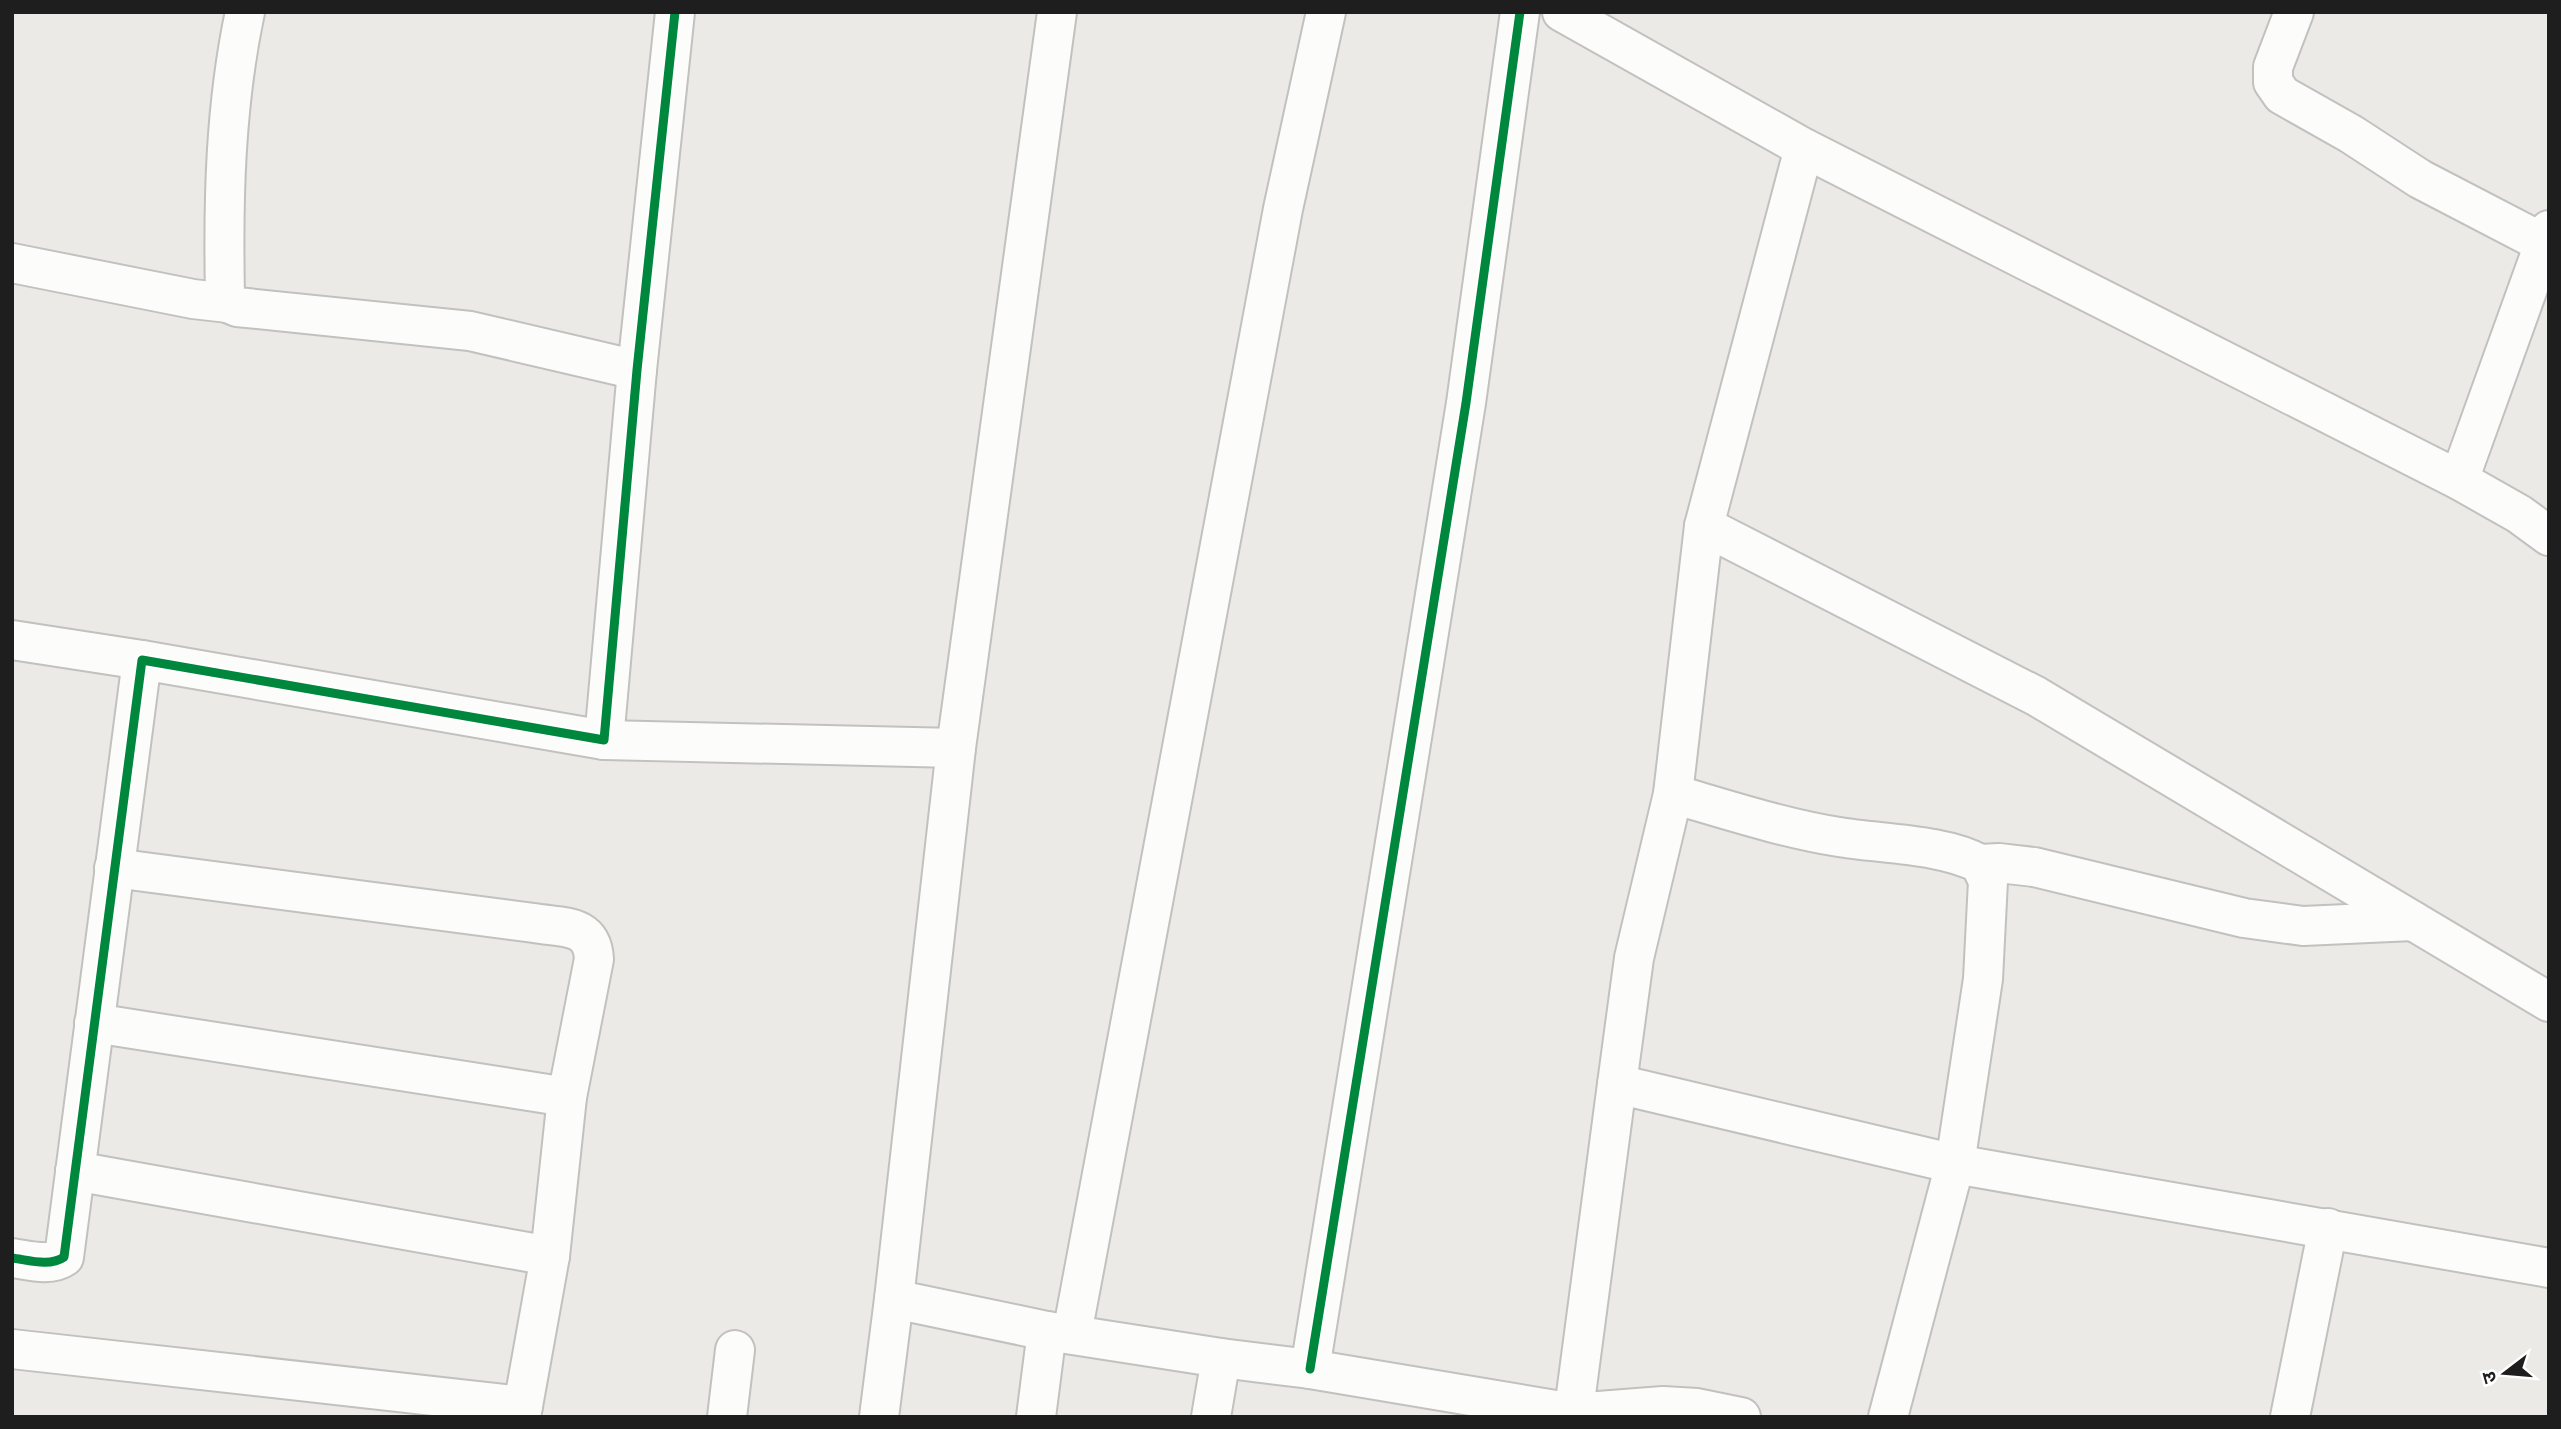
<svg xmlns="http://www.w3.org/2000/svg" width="2561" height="1429" viewBox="0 0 2561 1429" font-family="'Sofia Sans Condensed','Noto Sans Devanagari',sans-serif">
<rect width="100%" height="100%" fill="#eceae7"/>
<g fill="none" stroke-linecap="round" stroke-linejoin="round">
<g stroke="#c2c1bf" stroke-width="42">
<g id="street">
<path d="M245 12C225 106 223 200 225 296L228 303 237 307 470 331 637 370"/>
<polyline points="1562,12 1804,148 2459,480 2519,514 2549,536"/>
<polyline points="2294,12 2273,67 2273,82 2282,95 2351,134 2420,179 2543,243"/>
<polyline points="1804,148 1704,526 2036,696 2549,1002"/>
<polyline points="12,263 193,299 228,303"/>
<polyline points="2459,480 2549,230"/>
<polyline points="12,640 142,660"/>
<polyline points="604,740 956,748"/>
<path d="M1673 794C1728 810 1783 828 1839 837 1881 844 1944 844 1980 864L1988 881 1983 979 1955 1164 1888 1417"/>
<polyline points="1980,864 1999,863 2034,867 2244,918 2303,926 2413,921"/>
<path d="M114 868 534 923C563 928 592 923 594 959L567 1097 550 1256 521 1417"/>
<polyline points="94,1023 567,1097"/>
<polyline points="1617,1084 1634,958 1673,794 1704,526"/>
<polyline points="75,1171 550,1256"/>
<path d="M12 1258C28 1260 50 1267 64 1257L142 660 604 740 637 370 675 12"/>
<polyline points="894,1299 956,748 1057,12"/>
<polyline points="1072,1334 1283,209 1326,12"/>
<polyline points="12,1349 523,1406"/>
<polyline points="1221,1358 1310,1369 1573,1413 1663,1406 1697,1408 1741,1417"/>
<polyline points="1310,1369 1466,403 1520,12"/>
<polyline points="727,1417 735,1350"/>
<polyline points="879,1417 894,1299 1047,1331"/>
<polyline points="1036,1417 1047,1331 1221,1358 1211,1417"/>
<polyline points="1573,1417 1617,1084 1955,1164 2549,1268"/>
<polyline points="2290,1417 2328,1228"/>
</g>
</g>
<use href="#street" stroke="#fcfcfb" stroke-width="38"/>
<g stroke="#fff" stroke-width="13">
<g id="cycleway">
<path d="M12 1258C28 1260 50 1267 64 1257L142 660 604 740 637 370 675 12"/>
<polyline points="1310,1369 1466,403 1520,12"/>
</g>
</g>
<use href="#cycleway" stroke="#00873e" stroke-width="9"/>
</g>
<rect width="2561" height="1429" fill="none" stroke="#1e1e1e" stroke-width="28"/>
<g transform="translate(2505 1373) rotate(254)" stroke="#ffffff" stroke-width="5" paint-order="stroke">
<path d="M0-5L12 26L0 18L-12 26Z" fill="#1e1e1e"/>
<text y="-10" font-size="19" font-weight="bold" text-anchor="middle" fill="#1e1e1e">उ</text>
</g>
</svg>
